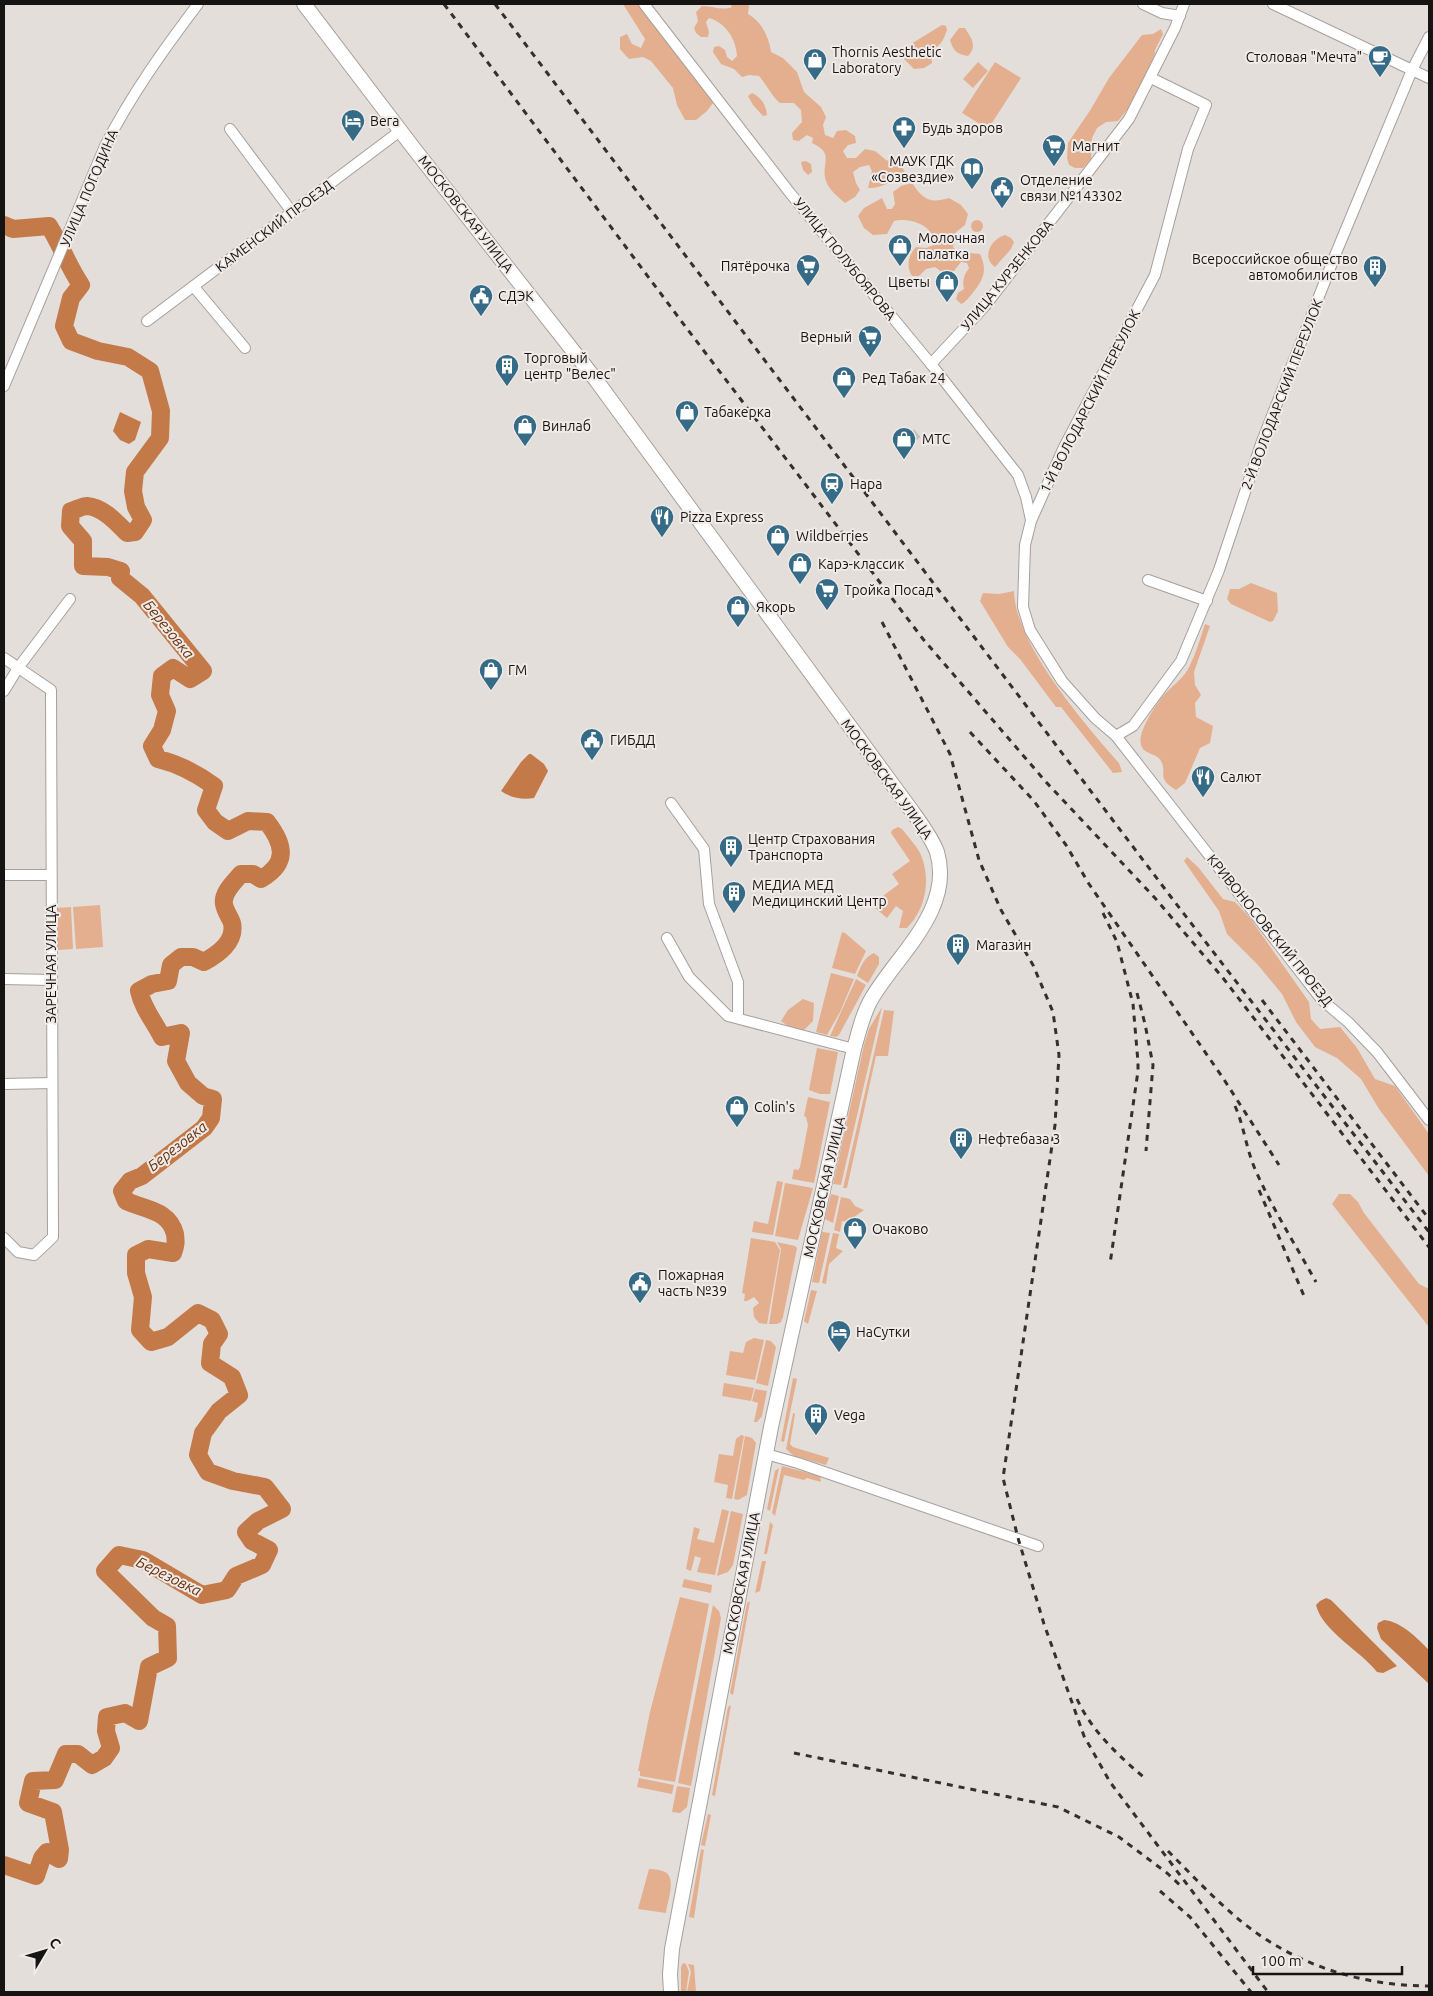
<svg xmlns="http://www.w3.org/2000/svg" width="1433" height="1996" viewBox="0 0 1433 1996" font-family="Ubuntu,sans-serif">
<rect width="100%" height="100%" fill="#e3deda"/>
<g fill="#e4af8f">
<polygon points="623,4 642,4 705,87 713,103 707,111 696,120 685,120 677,105 673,88 651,61 643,57 629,59 620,49 620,37 627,34 632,44 641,48 645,39"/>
<path d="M730 4H747L749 6 748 14C762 22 769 37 771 52L783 58 797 72 804 92 821 107 826 117 823 125 825 135 833 138 837 131 846 130 855 136 856 143 848 145 843 151 847 158H856L865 149 875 151 886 160 900 164 905 172C897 180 879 189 868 188L872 171 869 165 860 167 853 172 856 183 860 190 855 197 845 203C838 197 829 190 826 181 820 164 836 154 812 143L813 138 807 135 799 141 793 140 792 133 802 122 801 110 794 103H780C771 95 767 85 759 76L749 75 742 77 734 69 721 64 713 52 714 47 719 46 725 50 727 57 732 61 737 56C736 39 726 23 709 18L706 22 709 32 708 37H701L696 33 694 28 698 21 696 12 702 6C713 6 722 11 732 7Z"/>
<path d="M942 25 946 26 947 30C945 35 943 42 939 45 932 51 931 52 932 63L924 68 914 69 904 59 903 51 906 47Z"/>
<path d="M959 28H965C971 38 978 46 968 56 957 54 953 51 950 40Z"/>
<polygon points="1161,29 1163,34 1155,50 1154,60 1144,85 1127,110 1118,121 1106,122 1097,128 1092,138 1091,159 1083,168 1075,168 1069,165 1067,158 1068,143 1091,109 1109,78 1142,35 1153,34"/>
<polygon points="978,62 988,71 973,88 963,79"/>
<polygon points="995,62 1021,78 988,129 962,113"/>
<path d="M752 93C762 98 766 105 767 115L763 116 753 105 748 96Z"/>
<polygon points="806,161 811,164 812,172 808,175 803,170 801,162"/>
<path d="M912 183C923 199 929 204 949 198L961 205 968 214 965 225 956 232 953 247 961 255 970 253 980 254C988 271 983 280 972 294 968 298 966 302 961 304L956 299 958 293 964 289C962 280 964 275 969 268L967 263 961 262 953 272 943 273 935 267 926 269 919 276H912C906 266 908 256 916 247L926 248 934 245C933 242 933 236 931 233 924 222 905 218 894 221L887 234 873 235 864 228 858 216 864 208 882 198 887 209H892L895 204 893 192 901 186Z"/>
<circle cx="977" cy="226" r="6"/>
<path d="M1005 235 1011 238 1014 242 1011 249 995 267C981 257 991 239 1005 235Z"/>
<polygon points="1251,583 1277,593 1278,611 1273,621 1270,622 1231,604 1227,599 1230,589 1239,589"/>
<path d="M1014 591C1015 644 1085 724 1119 763L1122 772 1113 773 1061 707H1056L1020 659 1008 647 980 601 983 593 999 594Z"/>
<path d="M1205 624 1210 626 1194 672 1195 685 1201 695 1195 703 1196 717 1213 726 1210 743 1200 748 1185 783 1176 790C1155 777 1168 774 1161 761 1157 753 1144 755 1141 745 1137 733 1155 706 1163 696 1170 688 1181 680 1187 671 1195 657 1200 639 1205 624Z"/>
<path d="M898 827 902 829C908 837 917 846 921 855 931 880 926 909 907 928H899L903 911 896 906 887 918 874 907 875 902 899 884 892 874 910 861 891 833 892 830Z"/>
<polygon points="1187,857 1198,867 1223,899 1235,902 1250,918 1309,1002 1311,1019 1320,1029 1340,1027 1357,1048 1375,1079 1395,1086 1429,1134 1429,1176 1379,1109 1361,1079 1337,1058 1315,1047 1296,1022 1282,994 1258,965 1227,934 1219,911 1184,861"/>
<polygon points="100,905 103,947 76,949 73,907"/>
<polygon points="71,907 73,949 58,950 56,908"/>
<polygon points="842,932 845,933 866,951 855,974 832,968"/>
<path d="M874 953 879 957V964L868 983 857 976C861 966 864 957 874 953Z"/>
<polygon points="831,973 854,979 840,1012 827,1035 816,1032"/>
<polygon points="856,979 866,985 839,1035 836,1037 830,1036"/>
<polygon points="803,999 814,1003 813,1021 804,1030 792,1029 781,1021 788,1010"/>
<polygon points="882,1007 841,1185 833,1184 864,1045 869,1029"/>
<polygon points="884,1010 894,1011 888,1056 876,1056 847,1188 843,1188"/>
<polygon points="817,1048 838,1052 830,1094 820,1094 809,1090"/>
<polygon points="808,1097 830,1102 814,1183 792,1179 794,1169 798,1170 800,1167 808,1125 806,1117 804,1116"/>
<polygon points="777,1181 783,1182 773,1235 752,1232 754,1221 768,1224"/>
<polygon points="785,1183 813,1188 798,1240 775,1236"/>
<polygon points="831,1194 839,1196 833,1223 825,1219"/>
<polygon points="1339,1194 1350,1194 1358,1202 1364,1213 1419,1284 1429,1289 1429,1327 1332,1204"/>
<polygon points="841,1197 850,1199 855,1206 864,1210 847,1222 842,1221 840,1232 834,1230"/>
<polygon points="822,1232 830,1233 819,1283 812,1282"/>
<polygon points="833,1233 839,1234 836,1248 843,1251 829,1264 826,1284 822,1283"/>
<polygon points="751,1238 775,1242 780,1250 767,1324 759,1323 754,1317 753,1308 759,1303 754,1297 747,1301 744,1301 745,1294 742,1293"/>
<polygon points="777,1242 795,1246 797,1248 783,1317 781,1322 777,1324 769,1324 781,1249"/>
<polygon points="811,1290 817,1291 808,1324 804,1321"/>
<polygon points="754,1338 764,1340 755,1380 726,1375 730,1351 743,1353 746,1342"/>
<polygon points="766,1340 771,1341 776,1347 768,1386 756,1383"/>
<polygon points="793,1378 797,1379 784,1442 781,1441"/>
<polygon points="724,1383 754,1388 751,1401 722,1396"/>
<polygon points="755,1389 767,1391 762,1416 757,1422 754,1422 758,1403 752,1401"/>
<polygon points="793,1413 795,1414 790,1444 793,1447 829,1458 826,1465 794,1456 786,1449"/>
<polygon points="741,1435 744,1436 732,1499 726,1498 728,1485 714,1482 719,1454 733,1456 736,1439"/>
<polygon points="745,1436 752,1438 756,1443 747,1495 738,1500 734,1499"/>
<polygon points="782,1466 820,1476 821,1482 807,1478 804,1480 784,1475 775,1516 772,1513"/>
<polygon points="779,1468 770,1511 767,1509 775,1471"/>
<polygon points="722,1509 729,1511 715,1575 697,1572 701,1558 695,1556 691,1571 686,1569 694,1527 700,1529 697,1539 714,1543"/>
<polygon points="731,1511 743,1514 733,1565 728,1572 717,1576"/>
<polygon points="770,1522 773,1525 767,1554 764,1554"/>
<polygon points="762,1561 766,1561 760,1591 755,1593"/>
<polygon points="684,1579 712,1585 711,1593 682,1587"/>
<polygon points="680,1597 709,1604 675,1782 640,1776 640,1771 638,1771 650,1712"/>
<polygon points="750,1601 733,1695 730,1693 747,1603"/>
<polygon points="713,1605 719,1611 721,1618 691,1786 678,1783"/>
<polygon points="731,1705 715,1796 712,1795 728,1707"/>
<polygon points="639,1778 674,1785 672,1794 637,1787"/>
<polygon points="677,1786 690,1788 687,1807 680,1813 672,1812"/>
<polygon points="708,1814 711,1815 705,1846 701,1845"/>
<polygon points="701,1849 704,1850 694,1918 689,1917"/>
<path d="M649 1869C654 1869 661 1870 665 1872 677 1878 667 1903 666 1913L638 1909Z"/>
<polygon points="683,1963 686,1964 689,1972 686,1992 681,1992 681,1967"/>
<polygon points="688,1964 694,1965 696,1992 687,1992 691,1972"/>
</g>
<g fill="#c47949">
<polygon points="120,412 141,422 135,440 129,444 120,440 113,431"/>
<path d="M529 754H531L544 764 548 771 534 798C522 800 511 798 501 791L521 762Z"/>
<path d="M1326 1598 1331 1600 1397 1666 1383 1673 1377 1672C1361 1651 1322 1631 1316 1605L1320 1601Z"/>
<path d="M1384 1620C1402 1622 1417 1638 1429 1650V1684L1381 1639 1377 1628 1378 1623Z"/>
</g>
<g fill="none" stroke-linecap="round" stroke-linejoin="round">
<path stroke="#c47949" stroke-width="18" d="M4 225 13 229 49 226C61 245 68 266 81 285L71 298 64 326 71 341 98 351 128 357 150 371 161 411 160 438 135 472 133 491 136 507 143 520 135 532 127 533C117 523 103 507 87 506 82 506 76 510 71 511L70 526 83 541V566L108 567 121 571 120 578 142 596 203 671 190 679 173 668 162 676 160 695 167 711 162 730 152 746 158 759C179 764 196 773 214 786L206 810 215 822 228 831 248 821 267 822C284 844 289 863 261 879L253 874H241C234 882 222 893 224 904 225 911 230 917 232 923 236 942 218 954 204 962L193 957H181L171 965 168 981 152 984 139 991C143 1009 154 1021 162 1037L181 1033 176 1061 188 1083 203 1096 213 1099 211 1118 204 1128 142 1176 130 1181 122 1191 126 1201C146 1210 169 1210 175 1234 176 1242 176 1245 173 1253L148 1249 136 1255V1273L143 1297 140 1330 151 1342 168 1337 198 1313 212 1320 219 1334 212 1344 210 1363 232 1377 239 1395 219 1411 203 1433 198 1455 208 1472 233 1481 265 1487 282 1509 258 1521 246 1532 252 1541 269 1550 262 1565 236 1576 227 1590 202 1595 143 1560 119 1555 105 1571 153 1618 167 1626 168 1658 149 1667 139 1721 125 1713 107 1717 106 1731 111 1748 104 1758 92 1765 78 1754H66L55 1780 33 1781 28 1803 53 1812 60 1850 59 1859 47 1852 42 1858 36 1876 4 1865"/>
<polyline stroke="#c4c0bc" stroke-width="10" stroke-dasharray="10 5" stroke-linecap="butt" points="898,449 920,431"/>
<g stroke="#a5a09d" stroke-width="12">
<g id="minor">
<polyline points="644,4 790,193 931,364 1018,475 1026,497 1031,520"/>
<polyline points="1143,4 1162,13 1180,16"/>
<polyline points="1273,4 1429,78"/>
<polyline points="1151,78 1206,105 1188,149 1155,275 1064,447 1031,521 1025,545 1023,607 1030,630 1062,681 1095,718 1116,736 1322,1000 1348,1022 1377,1052 1429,1120"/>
<polyline points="230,129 292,212"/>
<polyline points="194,287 245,348"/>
<polyline points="147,321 400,131"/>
<polyline points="931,364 985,306 1129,119 1175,28 1184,4"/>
<path d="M4 386 105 146C131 95 164 49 198 4"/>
<polyline points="900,439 904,444"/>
<polyline points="1148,580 1207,601"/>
<polyline points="4,658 51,690 53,1237 34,1255 18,1252 4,1238"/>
<polyline points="4,691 18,668 70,599"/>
<polyline points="1116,736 1133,726 1181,661 1219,570 1261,444 1336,253 1412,70 1429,37"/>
<polyline points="671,803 704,849 709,904 738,982 738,1018"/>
<polyline points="4,875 50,875"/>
<polyline points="667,938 689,977 728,1016 854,1049"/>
<polyline points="4,979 51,980"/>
<polyline points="4,1084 52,1083"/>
<polyline points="766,1454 798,1463 1038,1546"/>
</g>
</g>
<g stroke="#a5a09d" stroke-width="16">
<path id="major" d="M304 4 415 150 596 380 909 807C919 821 931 836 937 852 954 909 898 954 872 998 863 1013 859 1031 854 1049L771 1427 672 1949 670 1974 671 1992"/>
</g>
<use href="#minor" stroke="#fff" stroke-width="10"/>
<use href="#major" stroke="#fff" stroke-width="14"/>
<g stroke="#33302f" stroke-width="3" stroke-dasharray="6 6" stroke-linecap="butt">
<polyline points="444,4 685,326 923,639 1046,782 1155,898 1223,978 1429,1247"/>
<polyline points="495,4 1171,897 1429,1232"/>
<polyline points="882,622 950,754 979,860 1001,910 1033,965 1053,1012 1059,1055 1055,1125 1003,1478 1018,1538 1044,1624 1084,1736 1110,1782 1268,1992"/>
<polyline points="970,732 1034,801 1066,845 1089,884 1223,1078 1279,1165"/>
<polyline points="1103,913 1117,942 1133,1004 1138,1062 1138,1071 1110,1264"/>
<polyline points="1137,993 1145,1024 1153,1065 1146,1151"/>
<polyline points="1262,1000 1429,1219"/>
<path d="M1235 1106C1244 1126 1246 1148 1255 1169 1272 1208 1295 1244 1316 1282"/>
<polyline points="1259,1190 1304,1296"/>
<path d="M1077 1699C1092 1732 1120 1757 1147 1780"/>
<polyline points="794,1753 1058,1807 1119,1837 1167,1873 1182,1887"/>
<path d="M1168 1851C1192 1875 1216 1901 1242 1922 1295 1965 1362 1986 1429 1986"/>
<polyline points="1160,1891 1190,1917 1251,1992"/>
</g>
</g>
<defs>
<g id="cafe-pin" transform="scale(1.25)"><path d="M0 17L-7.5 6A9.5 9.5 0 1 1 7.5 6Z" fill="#356b86" stroke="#f0ebe8"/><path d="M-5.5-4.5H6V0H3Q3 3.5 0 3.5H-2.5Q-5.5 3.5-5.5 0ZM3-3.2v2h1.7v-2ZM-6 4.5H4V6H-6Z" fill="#fff"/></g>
<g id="shop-pin" transform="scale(1.25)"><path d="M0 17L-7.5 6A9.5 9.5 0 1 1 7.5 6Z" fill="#356b86" stroke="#f0ebe8"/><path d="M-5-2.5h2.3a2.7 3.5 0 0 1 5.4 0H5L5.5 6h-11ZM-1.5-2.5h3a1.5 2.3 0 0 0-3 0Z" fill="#fff"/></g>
<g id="hotel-pin" transform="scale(1.25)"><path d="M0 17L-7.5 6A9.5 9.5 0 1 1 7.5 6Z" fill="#356b86" stroke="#f0ebe8"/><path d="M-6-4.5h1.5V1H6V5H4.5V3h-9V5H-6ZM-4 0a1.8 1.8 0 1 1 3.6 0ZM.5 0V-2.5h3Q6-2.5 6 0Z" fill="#fff"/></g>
<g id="pharmacy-pin" transform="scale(1.25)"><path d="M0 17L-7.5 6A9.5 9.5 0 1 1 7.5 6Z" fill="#356b86" stroke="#f0ebe8"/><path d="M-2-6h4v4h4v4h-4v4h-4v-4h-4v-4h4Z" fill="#fff"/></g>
<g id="supermarket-pin" transform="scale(1.25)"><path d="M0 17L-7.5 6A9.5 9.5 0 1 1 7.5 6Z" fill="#356b86" stroke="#f0ebe8"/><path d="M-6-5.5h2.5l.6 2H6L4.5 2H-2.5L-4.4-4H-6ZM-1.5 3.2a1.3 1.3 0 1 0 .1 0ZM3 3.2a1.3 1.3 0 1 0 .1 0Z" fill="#fff"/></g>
<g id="library-pin" transform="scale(1.25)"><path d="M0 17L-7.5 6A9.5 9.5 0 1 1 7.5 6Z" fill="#356b86" stroke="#f0ebe8"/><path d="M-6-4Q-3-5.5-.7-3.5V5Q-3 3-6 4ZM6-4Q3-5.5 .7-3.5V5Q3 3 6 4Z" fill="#fff"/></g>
<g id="civic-pin" transform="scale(1.25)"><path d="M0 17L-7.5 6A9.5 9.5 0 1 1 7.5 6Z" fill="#356b86" stroke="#f0ebe8"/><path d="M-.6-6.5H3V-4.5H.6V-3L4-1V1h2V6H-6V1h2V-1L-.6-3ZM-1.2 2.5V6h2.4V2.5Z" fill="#fff"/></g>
<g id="building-pin" transform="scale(1.25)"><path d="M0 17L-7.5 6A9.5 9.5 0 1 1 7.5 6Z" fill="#356b86" stroke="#f0ebe8"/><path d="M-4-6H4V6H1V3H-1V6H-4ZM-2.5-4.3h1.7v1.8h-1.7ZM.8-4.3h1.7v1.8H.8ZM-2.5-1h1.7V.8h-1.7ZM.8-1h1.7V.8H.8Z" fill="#fff"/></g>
<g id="station-pin" transform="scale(1.25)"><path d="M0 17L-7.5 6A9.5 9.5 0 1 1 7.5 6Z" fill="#356b86" stroke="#f0ebe8"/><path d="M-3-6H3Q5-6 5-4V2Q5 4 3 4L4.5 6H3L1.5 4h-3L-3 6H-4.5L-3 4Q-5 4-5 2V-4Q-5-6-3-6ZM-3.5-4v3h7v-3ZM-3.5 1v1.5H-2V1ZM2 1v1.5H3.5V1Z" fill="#fff"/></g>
<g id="restaurant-pin" transform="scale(1.25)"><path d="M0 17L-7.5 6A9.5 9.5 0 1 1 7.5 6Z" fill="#356b86" stroke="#f0ebe8"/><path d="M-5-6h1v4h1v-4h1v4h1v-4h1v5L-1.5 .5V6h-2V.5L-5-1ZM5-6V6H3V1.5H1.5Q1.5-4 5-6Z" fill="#fff"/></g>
</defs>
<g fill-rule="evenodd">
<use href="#cafe-pin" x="1380" y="57"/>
<use href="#shop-pin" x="815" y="60"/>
<use href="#hotel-pin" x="353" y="121"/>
<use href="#pharmacy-pin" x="904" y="128"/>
<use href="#supermarket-pin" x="1054" y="146"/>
<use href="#library-pin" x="972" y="169"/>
<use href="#civic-pin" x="1002" y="188"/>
<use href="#shop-pin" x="900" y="246"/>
<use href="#supermarket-pin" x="808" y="266"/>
<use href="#building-pin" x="1375" y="267"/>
<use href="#shop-pin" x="947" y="282"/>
<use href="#civic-pin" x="481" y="296"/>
<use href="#supermarket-pin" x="870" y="337"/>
<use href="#building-pin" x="507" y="366"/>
<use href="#shop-pin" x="844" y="378"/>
<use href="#shop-pin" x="687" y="412"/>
<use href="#shop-pin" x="525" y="426"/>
<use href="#shop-pin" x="904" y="439"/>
<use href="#station-pin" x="832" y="484"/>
<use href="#restaurant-pin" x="662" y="517"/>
<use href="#shop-pin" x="778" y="536"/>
<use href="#shop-pin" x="800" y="564"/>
<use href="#supermarket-pin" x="827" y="590"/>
<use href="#shop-pin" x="738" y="607"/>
<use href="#shop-pin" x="491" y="670"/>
<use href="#civic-pin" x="592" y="740"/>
<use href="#restaurant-pin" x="1203" y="777"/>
<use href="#building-pin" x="731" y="847"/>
<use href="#building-pin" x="734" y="893"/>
<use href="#building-pin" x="958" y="945"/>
<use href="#shop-pin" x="737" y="1107"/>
<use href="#building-pin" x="961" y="1139"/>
<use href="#shop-pin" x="855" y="1229"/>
<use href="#civic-pin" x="640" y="1283"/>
<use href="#hotel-pin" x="839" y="1332"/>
<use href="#building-pin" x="816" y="1415"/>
</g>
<g text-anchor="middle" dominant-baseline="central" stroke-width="4" stroke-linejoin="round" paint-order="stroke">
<g font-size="14" fill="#161413" stroke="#f0ebe8" text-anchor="start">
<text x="832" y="52">Thornis Aesthetic<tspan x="832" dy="16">Laboratory</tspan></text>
<text x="1362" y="57" text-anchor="end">Столовая "Мечта"</text>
<text x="370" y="121">Вега</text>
<text x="922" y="128">Будь здоров</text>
<text x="1072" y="146">Магнит</text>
<text x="954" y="161" text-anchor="end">МАУК ГДК<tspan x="954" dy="16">«Созвездие»</tspan></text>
<text x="1020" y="180">Отделение<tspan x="1020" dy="16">связи №143302</tspan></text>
<text x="918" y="238">Молочная<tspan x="918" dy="16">палатка</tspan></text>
<text x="1358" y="259" text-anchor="end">Всероссийское общество<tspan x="1358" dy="16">автомобилистов</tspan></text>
<text x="790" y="266" text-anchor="end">Пятёрочка</text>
<text x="930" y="282" text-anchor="end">Цветы</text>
<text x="498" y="296">СДЭК</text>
<text x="852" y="337" text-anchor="end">Верный</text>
<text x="524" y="358">Торговый<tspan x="524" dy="16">центр "Велес"</tspan></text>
<text x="862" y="378">Ред Табак 24</text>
<text x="704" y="412">Табакерка</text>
<text x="542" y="426">Винлаб</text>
<text x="922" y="439">МТС</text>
<text x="850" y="484">Нара</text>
<text x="680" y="517">Pizza Express</text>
<text x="796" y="536">Wildberries</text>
<text x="818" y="564">Карэ-классик</text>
<text x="844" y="590">Тройка Посад</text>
<text x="756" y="607">Якорь</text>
<text x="508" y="670">ГМ</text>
<text x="610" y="740">ГИБДД</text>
<text x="1220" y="777">Салют</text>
<text x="748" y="839">Центр Страхования<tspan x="748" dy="16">Транспорта</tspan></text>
<text x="752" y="885">МЕДИА МЕД<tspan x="752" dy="16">Медицинский Центр</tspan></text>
<text x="976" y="945">Магазин</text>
<text x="754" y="1107">Colin's</text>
<text x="978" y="1139">Нефтебаза 3</text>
<text x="872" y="1229">Очаково</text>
<text x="658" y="1275">Пожарная<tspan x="658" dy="16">часть №39</tspan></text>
<text x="856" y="1332">НаСутки</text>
<text x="834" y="1415">Vega</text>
</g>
<g font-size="14" fill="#161413" stroke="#f0ebe8">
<text transform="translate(89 188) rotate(-67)">УЛИЦА ПОГОДИНА</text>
<text transform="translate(466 214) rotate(52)">МОСКОВСКАЯ УЛИЦА</text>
<text transform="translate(274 226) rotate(-37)">КАМЕНСКИЙ ПРОЕЗД</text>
<text transform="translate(845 259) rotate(51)">УЛИЦА ПОЛУБОЯРОВА</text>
<text transform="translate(1007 275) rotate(-51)">УЛИЦА КУРЗЕНКОВА</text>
<text transform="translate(1282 394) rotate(-69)">2-Й ВОЛОДАРСКИЙ ПЕРЕУЛОК</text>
<text transform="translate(1090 401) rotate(-63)">1-Й ВОЛОДАРСКИЙ ПЕРЕУЛОК</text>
<text transform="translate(887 779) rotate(54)">МОСКОВСКАЯ УЛИЦА</text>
<text transform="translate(1270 930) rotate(51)">КРИВОНОСОВСКИЙ ПРОЕЗД</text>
<text transform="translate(51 964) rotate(-90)">ЗАРЕЧНАЯ УЛИЦА</text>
<text transform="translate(824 1187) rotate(-77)">МОСКОВСКАЯ УЛИЦА</text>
<text transform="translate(741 1583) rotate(-79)">МОСКОВСКАЯ УЛИЦА</text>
</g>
<g font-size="15" font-style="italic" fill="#64320e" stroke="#f0ebe8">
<text transform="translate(169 629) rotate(51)">Березовка</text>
<text transform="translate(177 1146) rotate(-38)">Березовка</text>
<text transform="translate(169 1576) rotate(26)">Березовка</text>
</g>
</g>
<rect width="1433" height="1996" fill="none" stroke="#161413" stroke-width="10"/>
<g transform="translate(45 1951) rotate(52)" stroke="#f0ebe8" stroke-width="4" paint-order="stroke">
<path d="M0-4L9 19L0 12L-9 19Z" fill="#161413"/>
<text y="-8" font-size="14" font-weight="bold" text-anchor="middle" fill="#161413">С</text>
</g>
<path d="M1253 1966v8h149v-8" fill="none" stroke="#161413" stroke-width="2.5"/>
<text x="1260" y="1966" font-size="15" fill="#161413" stroke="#f0ebe8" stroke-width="4" paint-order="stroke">100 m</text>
</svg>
